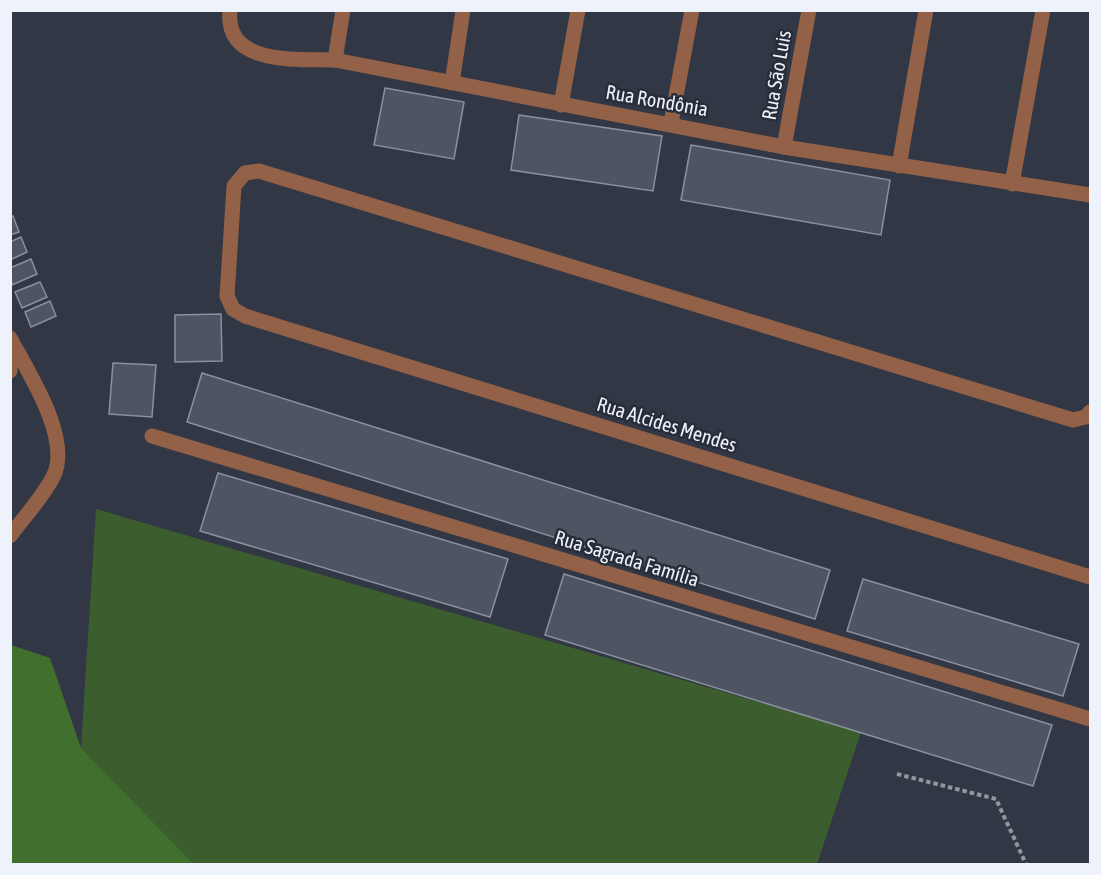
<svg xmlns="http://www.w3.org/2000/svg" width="1101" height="875" viewBox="0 0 1101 875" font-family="'Asap Condensed',sans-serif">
<rect width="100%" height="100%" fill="#323745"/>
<polygon fill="#3c5e2f" points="96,509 861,732 817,864 194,864 81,748"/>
<polygon fill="#41702e" points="11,645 50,658 81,748 194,864 11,864"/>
<g fill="#4e5462" stroke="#8a90a0" stroke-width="1.5">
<polygon points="385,88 464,102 454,159 374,145"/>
<polygon points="519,115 662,136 653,191 511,170"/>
<polygon points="691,145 890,180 881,235 681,200"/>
<polygon points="13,216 19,232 10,235 10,217"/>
<polygon points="21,237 27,252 10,260 10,242"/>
<polygon points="31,259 37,274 12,285 10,268"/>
<polygon points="40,282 47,297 22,308 15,292"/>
<polygon points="50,301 56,316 31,327 25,312"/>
<polygon points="221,314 222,361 175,362 175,315"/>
<polygon points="113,363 156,365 152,417 109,414"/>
<polygon points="202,373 830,570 815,619 187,422"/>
<polygon points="218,473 508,559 490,617 200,531"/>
<polygon points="564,574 1052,725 1033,786 545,635"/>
<polygon points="863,579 1079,644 1063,696 847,631"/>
</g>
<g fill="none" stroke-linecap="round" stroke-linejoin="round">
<polyline stroke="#9296a1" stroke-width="4" stroke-dasharray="4.5 3" stroke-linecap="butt" points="897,774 996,799 1026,864"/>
<g stroke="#936147" stroke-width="15">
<path d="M230 10C224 66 297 59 335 60L784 147 1090 195"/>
<polyline points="335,60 343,10"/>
<polyline points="452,83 463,10"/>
<polyline points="561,105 578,10"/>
<polyline points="671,123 692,10"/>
<polyline points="784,147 809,10"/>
<polyline points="899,166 926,10"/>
<polyline points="1012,184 1043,10"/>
<path d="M10 338C28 372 71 437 54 475 44 496 24 517 10 536"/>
<polyline points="10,371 11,346"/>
<polyline points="1090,412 1086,417 1073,420 259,171 245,173 234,186 227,296 233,309 245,316 1090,577"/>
<polyline points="152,436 1090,719"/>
</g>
</g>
<g text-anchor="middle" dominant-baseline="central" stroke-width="5" stroke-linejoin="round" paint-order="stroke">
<g font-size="20" fill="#eef2fa" stroke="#282d3a">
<text transform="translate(776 75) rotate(-80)">Rua São Luis</text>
<text transform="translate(657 100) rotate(10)">Rua Rondônia</text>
<text transform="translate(667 424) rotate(17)">Rua Alcides Mendes</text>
<text transform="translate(627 558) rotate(17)">Rua Sagrada Família</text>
</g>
</g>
<rect width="1101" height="875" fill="none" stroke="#eef2fa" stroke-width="24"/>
</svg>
